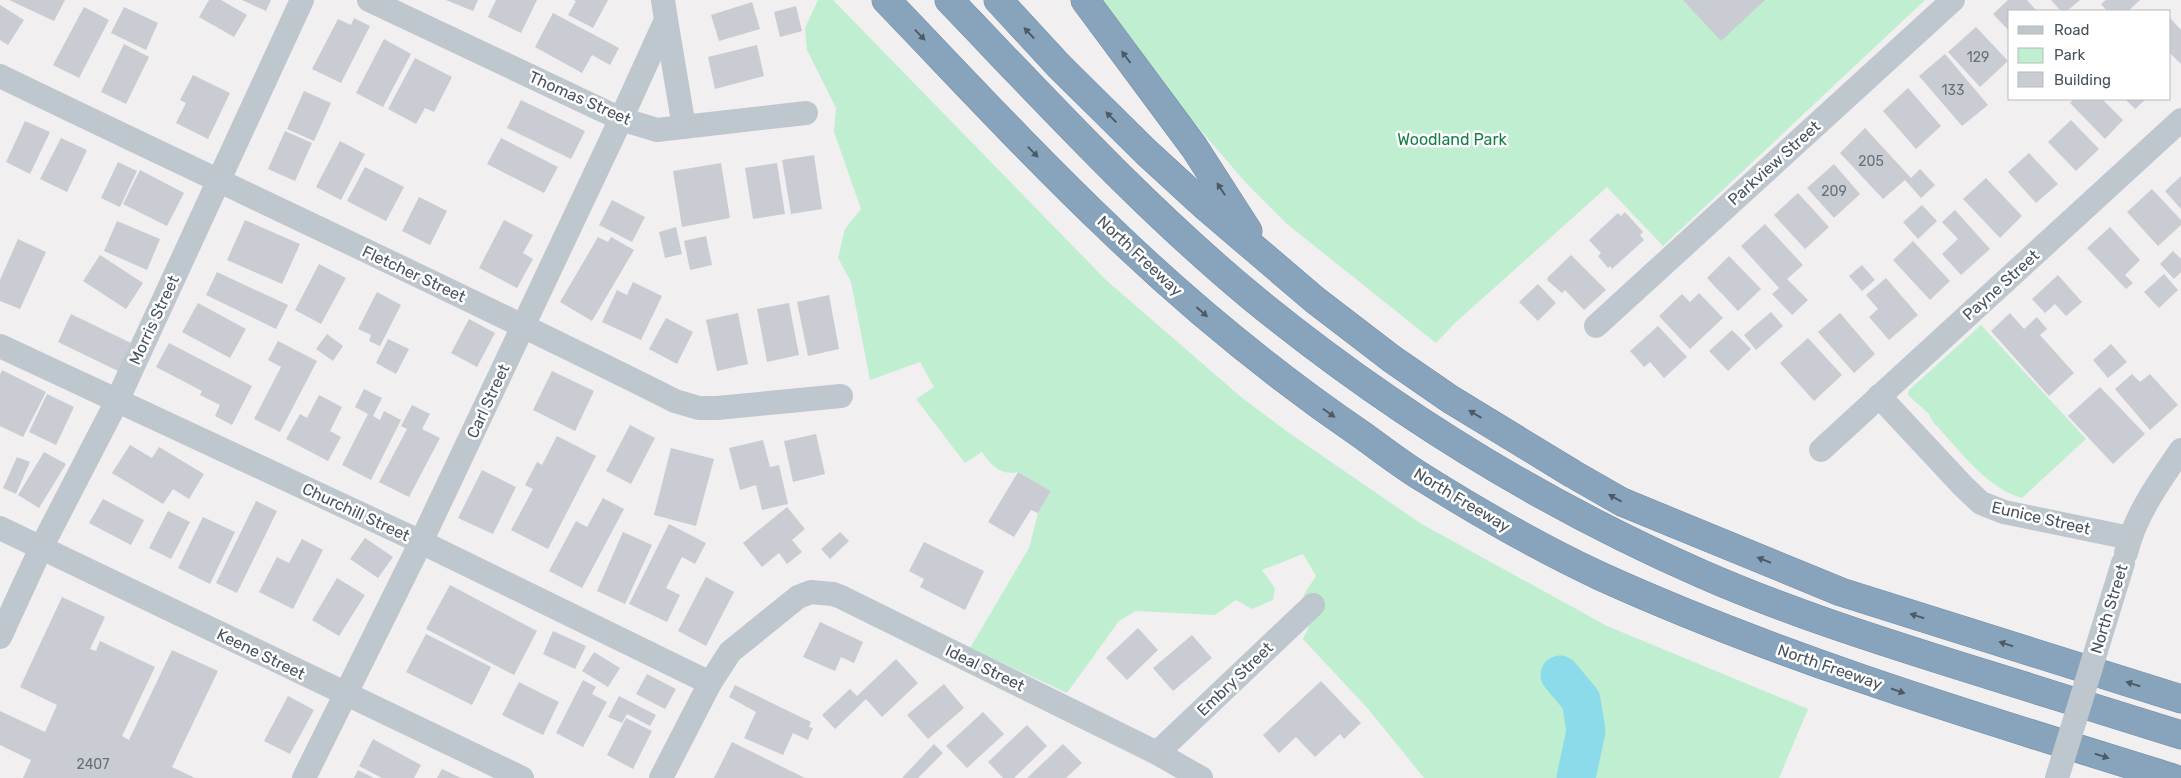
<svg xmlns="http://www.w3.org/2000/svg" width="2181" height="778" viewBox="0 0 2181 778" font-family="Rubik,sans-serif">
<rect width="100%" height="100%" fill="#f2eff0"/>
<g fill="#bfefd0">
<path d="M818 0H833L1106 280 1241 397 1289 433 1420 523 1607 626 1808 709 1779 778H1424L1369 710 1303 639 1319 605 1303 596 1316 576 1303 554 1262 570 1275 588 1273 600 1252 609 1236 600 1215 615 1136 611 1119 621 1067 693 970 648 1029 548 1038 513 1051 491 1018 472C1002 476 990 465 982 452L965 463 916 399 934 387 920 362 870 380 851 282 838 258 845 229 861 209 834 132 836 108 807 50 805 28Z"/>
<polygon points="1101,0 1925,0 1663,246 1607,187 1455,323 1436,343 1287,224 1246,183 1153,75"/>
<path d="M1981 325 2086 439 2022 498C1986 488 1959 449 1933 422L1929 414 1908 395 1909 390Z"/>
</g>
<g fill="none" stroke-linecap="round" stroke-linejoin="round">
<polyline stroke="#8cdbeb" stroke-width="39" points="1560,675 1581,700 1586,731 1576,778"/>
</g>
<g fill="#c9ccd2">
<polygon points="9,0 65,0 54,21"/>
<polygon points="209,0 221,0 247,15 234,37 199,17"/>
<polygon points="242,0 271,0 266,11"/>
<polygon points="446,0 478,0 473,11"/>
<polygon points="496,0 537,0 521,33 488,17"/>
<polygon points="573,0 608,0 593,28 568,15 576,1"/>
<polygon points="1683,0 1765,0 1721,41"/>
<polygon points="2008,0 2027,0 2037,11 2010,11 2010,32 1993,14"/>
<polygon points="2051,0 2080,0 2067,11 2061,11"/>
<polygon points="2106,0 2140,0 2128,11 2107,11 2101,4"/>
<polygon points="752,2 760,29 719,41 711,15"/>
<polygon points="0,5 24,20 8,45 0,40"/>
<polygon points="796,6 802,31 780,37 774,12"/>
<polygon points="84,7 109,20 79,78 53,65"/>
<polygon points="124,7 158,23 146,50 111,33"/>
<polygon points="553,13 619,48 610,65 592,55 582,73 535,47"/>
<polygon points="354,18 370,26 341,83 312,69 338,19 351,25"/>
<polygon points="2170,18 2181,30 2181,64 2171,54 2170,55"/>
<polygon points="1976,27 2008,61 1980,87 1948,52"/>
<polygon points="384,39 411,54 383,107 356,93"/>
<polygon points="124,44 149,57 126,104 101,92"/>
<polygon points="757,45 764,76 715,89 708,57"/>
<polygon points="1945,54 1988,105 1962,126 1919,76"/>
<polygon points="415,58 452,77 434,112 425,108 416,124 388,109"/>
<polygon points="193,75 230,93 208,139 176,123 186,103 180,100"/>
<polygon points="1908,88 1941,126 1916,149 1883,111"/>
<polygon points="304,91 331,103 314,141 287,129"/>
<polygon points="2074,99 2102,99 2123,120 2105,139 2070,103"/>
<polygon points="2125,99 2146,99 2135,109"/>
<polygon points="521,100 585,131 571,159 507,128"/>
<polygon points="2071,120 2099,149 2076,171 2048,142"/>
<polygon points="25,121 50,132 30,174 6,162"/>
<polygon points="1865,128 1911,178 1920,169 1935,185 1921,198 1905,180 1883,199 1840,153"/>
<polygon points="285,131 312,143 295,181 268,169"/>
<polygon points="61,138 87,150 67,192 40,179"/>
<polygon points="501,138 558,167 544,193 487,164"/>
<polygon points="340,141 365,154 341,200 316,187"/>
<polygon points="2029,153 2058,184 2036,203 2008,172"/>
<polygon points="814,155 822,209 791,214 782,160"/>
<polygon points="118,162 137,171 120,207 101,198"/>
<polygon points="721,163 730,218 682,227 673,171"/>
<polygon points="777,163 785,214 753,219 745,168"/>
<polygon points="1834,164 1860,194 1834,218 1807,188"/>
<polygon points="365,167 404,187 386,221 347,201"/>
<polygon points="140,170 184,193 167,226 123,204"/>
<polygon points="2181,176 2181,209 2165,191"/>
<polygon points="1986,178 2022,216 2000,238 1963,199"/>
<polygon points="2152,189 2181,220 2181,225 2158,246 2127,212"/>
<polygon points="1798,193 1829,227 1805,249 1774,215"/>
<polygon points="419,197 447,211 430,245 402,231"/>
<polygon points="612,200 645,217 632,242 599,225"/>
<polygon points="1922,205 1937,221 1918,239 1903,222"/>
<polygon points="1955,210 1990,249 1961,275 1942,254 1958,239 1942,222"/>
<polygon points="1625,212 1643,232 1640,235 1644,240 1612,269 1610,266 1608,268 1598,256 1601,253 1589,240 1618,213 1621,216"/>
<polygon points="245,220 300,244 282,284 227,260"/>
<polygon points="504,220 533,235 523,253 533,259 517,288 479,268"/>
<polygon points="117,221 160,239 147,270 104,251"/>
<polygon points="1765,224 1803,265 1787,279 1808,300 1792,315 1772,294 1779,288 1741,246"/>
<polygon points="676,227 682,254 665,258 659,232"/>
<polygon points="2110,227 2140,260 2125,275 2133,283 2126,289 2087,248"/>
<polygon points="706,236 712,265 690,270 684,241"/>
<polygon points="598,237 608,242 611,237 634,250 592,321 560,302"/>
<polygon points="18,239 46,252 20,309 0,301 0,280"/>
<polygon points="1913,241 1950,281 1930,300 1893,260"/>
<polygon points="2173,251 2181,259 2181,272 2174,279 2160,264"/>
<polygon points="100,255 143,283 126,309 83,281"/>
<polygon points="1571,255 1606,290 1584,310 1565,290 1562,293 1547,280 1548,277"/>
<polygon points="1729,256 1761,289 1738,311 1707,278"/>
<polygon points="319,264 346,278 321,324 295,310"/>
<polygon points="1862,265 1875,280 1862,291 1849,276"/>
<polygon points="217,272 288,305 276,329 206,295"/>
<polygon points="2164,274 2178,290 2159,308 2144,292"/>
<polygon points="2058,275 2082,302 2066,316 2055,304 2045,313 2032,299"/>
<polygon points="1886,278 1918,315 1889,340 1869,317 1878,309 1866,295"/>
<polygon points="633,282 662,296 641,340 602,322 617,290 627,295"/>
<polygon points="1538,284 1556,303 1538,321 1519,302"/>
<polygon points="377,292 401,305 380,346 369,341 371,335 358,329"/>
<polygon points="1699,293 1723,318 1690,349 1659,316 1682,294 1690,302"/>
<polygon points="829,295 839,349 808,356 797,302"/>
<polygon points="198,303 246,329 230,358 182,332"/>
<polygon points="789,303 799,355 767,362 757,309"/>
<polygon points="1771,312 1783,326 1756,350 1744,335"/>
<polygon points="738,313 748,364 717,371 706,320"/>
<polygon points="1840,313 1875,354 1854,373 1818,332"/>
<polygon points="2010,313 2024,329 2037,317 2047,329 2040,335 2074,373 2049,396 1991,331"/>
<polygon points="71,314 131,343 118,371 58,342"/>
<polygon points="666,318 693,332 677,364 649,349"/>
<polygon points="469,319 495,333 477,367 451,353"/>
<polygon points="1658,326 1687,357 1664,378 1650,362 1644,367 1630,351"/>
<polygon points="1732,330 1751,349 1728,371 1709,351"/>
<polygon points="327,334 343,346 333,361 316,349"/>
<polygon points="1808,338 1842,375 1814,401 1780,363"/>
<polygon points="388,339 409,349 396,374 376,363"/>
<polygon points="278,341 317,361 280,432 254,419 281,367 268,360"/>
<polygon points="169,343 252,386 232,425 215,416 220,405 200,395 202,391 156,367"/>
<polygon points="2111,344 2127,362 2108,378 2093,360"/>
<polygon points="2,370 46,392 23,437 0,426 0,375"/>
<polygon points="552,371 594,391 575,431 533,410"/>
<polygon points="2132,374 2140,382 2150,374 2178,405 2150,430 2115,389"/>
<polygon points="2100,387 2145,434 2113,464 2068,416"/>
<polygon points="364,389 382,398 373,416 380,420 384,411 401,420 371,480 342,465 368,414 355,407"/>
<polygon points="47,394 74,407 56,445 29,432"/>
<polygon points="319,395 342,407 330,431 341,437 328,461 286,439 300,414 307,418"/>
<polygon points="412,405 430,414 422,429 440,438 409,497 379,482 407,429 401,426"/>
<polygon points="630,425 655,438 631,484 606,471"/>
<polygon points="816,434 825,474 793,482 784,441"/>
<polygon points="557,436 596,456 548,549 511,530 533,489 525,485 537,462 542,465"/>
<polygon points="763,440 770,467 779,465 788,504 762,510 756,485 740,490 729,448"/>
<polygon points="130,445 152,458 159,447 204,474 189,499 173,489 163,504 112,473"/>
<polygon points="671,448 714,459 696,526 654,515"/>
<polygon points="44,452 66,464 39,508 18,495"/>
<polygon points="17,457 30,462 16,494 3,488"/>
<polygon points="482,470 516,487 493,534 458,518"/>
<polygon points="1018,472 1051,491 1038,513 1031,510 1014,537 988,522"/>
<polygon points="603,498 624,509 582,588 549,571 576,521 587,527"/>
<polygon points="103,499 144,520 131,545 89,523"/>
<polygon points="256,501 277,511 237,593 216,583"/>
<polygon points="787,507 805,529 792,540 802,552 787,564 779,553 762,567 743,543"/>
<polygon points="168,511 190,522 171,559 149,548"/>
<polygon points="203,517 235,532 210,584 178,568"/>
<polygon points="669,524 706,543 695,564 682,557 666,588 680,595 667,622 629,604"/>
<polygon points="623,532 652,545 625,604 597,591"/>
<polygon points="840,532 849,541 830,559 821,549"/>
<polygon points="365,538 393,557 378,578 350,559"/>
<polygon points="302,539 323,550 293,609 259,592 277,557 289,563"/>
<polygon points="924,542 984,571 965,610 920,587 924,579 909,571"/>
<polygon points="706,577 734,592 706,646 678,631"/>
<polygon points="337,578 365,595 339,636 312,620"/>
<polygon points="450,585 537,631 514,675 426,629"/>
<polygon points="62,597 105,617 90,649 96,651 100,641 155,667 122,736 129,740 172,650 218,671 172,767 195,778 23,778 31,760 0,745 0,711 45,732 57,705 20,687"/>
<polygon points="820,622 863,642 854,663 841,657 835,671 803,657"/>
<polygon points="1138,628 1158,650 1127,680 1106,658"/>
<polygon points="553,631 586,646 575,669 543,654"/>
<polygon points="426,634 491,667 472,705 406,672"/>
<polygon points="1192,635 1212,658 1173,691 1153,668"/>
<polygon points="594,652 620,668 608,687 582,671"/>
<polygon points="896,659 918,683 882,717 866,699 835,729 822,715 850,689 857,696"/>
<polygon points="647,674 676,689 665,709 636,694"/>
<polygon points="583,680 596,687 592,694 607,702 583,747 556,733"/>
<polygon points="1321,681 1361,723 1344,739 1340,734 1315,757 1296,737 1279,753 1263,735"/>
<polygon points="519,682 559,702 543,735 502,715"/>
<polygon points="944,684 964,708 928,739 907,715"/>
<polygon points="735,685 811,722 809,727 813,728 808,740 793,733 783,755 744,738 756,712 729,697"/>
<polygon points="288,696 314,710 290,754 264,741"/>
<polygon points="619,696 656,715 650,726 627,714 622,723 608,717"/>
<polygon points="983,712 1004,734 967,768 946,746"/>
<polygon points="626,718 652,731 633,769 607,755"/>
<polygon points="1027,725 1047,746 1014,778 1003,778 988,762"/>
<polygon points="373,739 421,765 414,778 382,778 359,766"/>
<polygon points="732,742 805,778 714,778"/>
<polygon points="934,744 943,753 918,778 902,778"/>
<polygon points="1063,744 1082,763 1066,778 1027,778"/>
<polygon points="442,769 461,778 437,778"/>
<polygon points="358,770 374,778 354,778"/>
</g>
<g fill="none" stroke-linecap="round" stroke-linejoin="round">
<g stroke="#738fa9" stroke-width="29">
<g id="highway">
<path d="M886 0C961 78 1034 157 1112 231 1190 306 1273 374 1362 435 1383 450 1403 466 1425 479 1481 514 1540 548 1600 576 1785 660 1980 718 2173 778"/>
<path d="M949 0C1047 102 1144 208 1253 298 1389 409 1540 503 1702 574 1784 610 1871 638 1957 665 2032 688 2106 712 2181 735"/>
<polyline points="998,0 1059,66 1146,152 1206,207 1315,300 1392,359 1450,399 1573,474 1622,502 1841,592 2181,699"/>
<polyline points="1085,0 1194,147 1248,231"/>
</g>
</g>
<g stroke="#bec7ce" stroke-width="24">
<polyline points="369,0 621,119 657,130 806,113"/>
<polyline points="666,20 684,127"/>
<path d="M0 76C225 185 452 289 675 401L699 408H717L841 396"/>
<polyline points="1596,326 1953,0"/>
<polyline points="0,346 421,542 710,683"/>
<polyline points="1879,396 1963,486 1981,503 2004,512 2130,538"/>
<polyline points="1821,450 2181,120"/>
<polyline points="0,528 522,778"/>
<path d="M2126 553C2135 515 2159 482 2181 450"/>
<polyline points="0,637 41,548 117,401 302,0"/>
<polyline points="1157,753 1313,605"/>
<polyline points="304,778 421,542 621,119 666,20 663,0"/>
<polyline points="661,778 710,683 730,652 798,597 811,592 833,594 841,597 1157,753 1201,778"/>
</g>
<use href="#highway" stroke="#88a4bd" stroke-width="28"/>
<polyline stroke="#bec7ce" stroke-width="24" points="2057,778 2123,563"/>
</g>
<defs><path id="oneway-solid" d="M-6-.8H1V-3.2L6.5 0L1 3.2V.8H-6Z" transform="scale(1.25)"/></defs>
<g fill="#4e5b67">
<use href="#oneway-solid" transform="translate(1029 33) rotate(-133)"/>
<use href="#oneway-solid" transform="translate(920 35) rotate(46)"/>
<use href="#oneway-solid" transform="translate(1126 57) rotate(-127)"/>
<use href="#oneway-solid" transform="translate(1111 117) rotate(-135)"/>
<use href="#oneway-solid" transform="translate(1033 152) rotate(46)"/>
<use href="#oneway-solid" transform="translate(1221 189) rotate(-123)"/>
<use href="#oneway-solid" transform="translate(1202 312) rotate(41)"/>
<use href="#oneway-solid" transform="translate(1329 413) rotate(35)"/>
<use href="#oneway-solid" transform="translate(1475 414) rotate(-149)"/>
<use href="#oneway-solid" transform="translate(1615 498) rotate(-151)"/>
<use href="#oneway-solid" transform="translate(1764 560) rotate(-158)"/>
<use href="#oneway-solid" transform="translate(1917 616) rotate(-163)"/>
<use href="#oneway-solid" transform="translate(2006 644) rotate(-162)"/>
<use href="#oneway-solid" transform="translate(2133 684) rotate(-163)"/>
<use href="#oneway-solid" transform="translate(1898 691) rotate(19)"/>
<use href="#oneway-solid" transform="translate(2102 756) rotate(17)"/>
</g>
<g text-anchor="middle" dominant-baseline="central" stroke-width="5" stroke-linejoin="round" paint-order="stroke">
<g font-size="14" fill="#68717a">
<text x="1978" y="57">129</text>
<text x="1953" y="90">133</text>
<text x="1871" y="161">205</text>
<text x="1834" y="191">209</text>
<text x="93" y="764">2407</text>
</g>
<g font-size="16" fill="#48535d" stroke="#fff">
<text transform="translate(580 98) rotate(24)">Thomas Street</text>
<text transform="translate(1774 163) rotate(-42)">Parkview Street</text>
<text transform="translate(1140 256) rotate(43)">North Freeway</text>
<text transform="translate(414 274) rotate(25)">Fletcher Street</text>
<text transform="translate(2001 285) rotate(-42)">Payne Street</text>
<text transform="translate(154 320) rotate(-65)">Morris Street</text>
<text transform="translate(488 401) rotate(-65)">Carl Street</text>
<text transform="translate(1462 500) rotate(31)">North Freeway</text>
<text transform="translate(356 512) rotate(25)">Churchill Street</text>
<text transform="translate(2041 518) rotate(13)">Eunice Street</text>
<text transform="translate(2109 609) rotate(-73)">North Street</text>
<text transform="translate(261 654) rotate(26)">Keene Street</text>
<text transform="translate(1830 667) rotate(19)">North Freeway</text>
<text transform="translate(985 668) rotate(26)">Ideal Street</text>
<text transform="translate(1235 679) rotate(-44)">Embry Street</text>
</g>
<g font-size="16" fill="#187e48" stroke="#fff">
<text x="1452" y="139">Woodland Park</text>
</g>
</g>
<rect x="2008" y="10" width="162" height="90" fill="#ffffff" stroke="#b6babe"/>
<rect x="2018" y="26" width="25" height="8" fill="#bec7ce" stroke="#b6babe"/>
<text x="2054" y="35" font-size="15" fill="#48535d">Road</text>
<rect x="2018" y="48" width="25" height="15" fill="#bfefd0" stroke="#b6babe"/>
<text x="2054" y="60" font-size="15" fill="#48535d">Park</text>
<rect x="2018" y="72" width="25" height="15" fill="#c9ccd2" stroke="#b6babe"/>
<text x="2054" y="85" font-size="15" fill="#48535d">Building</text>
</svg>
